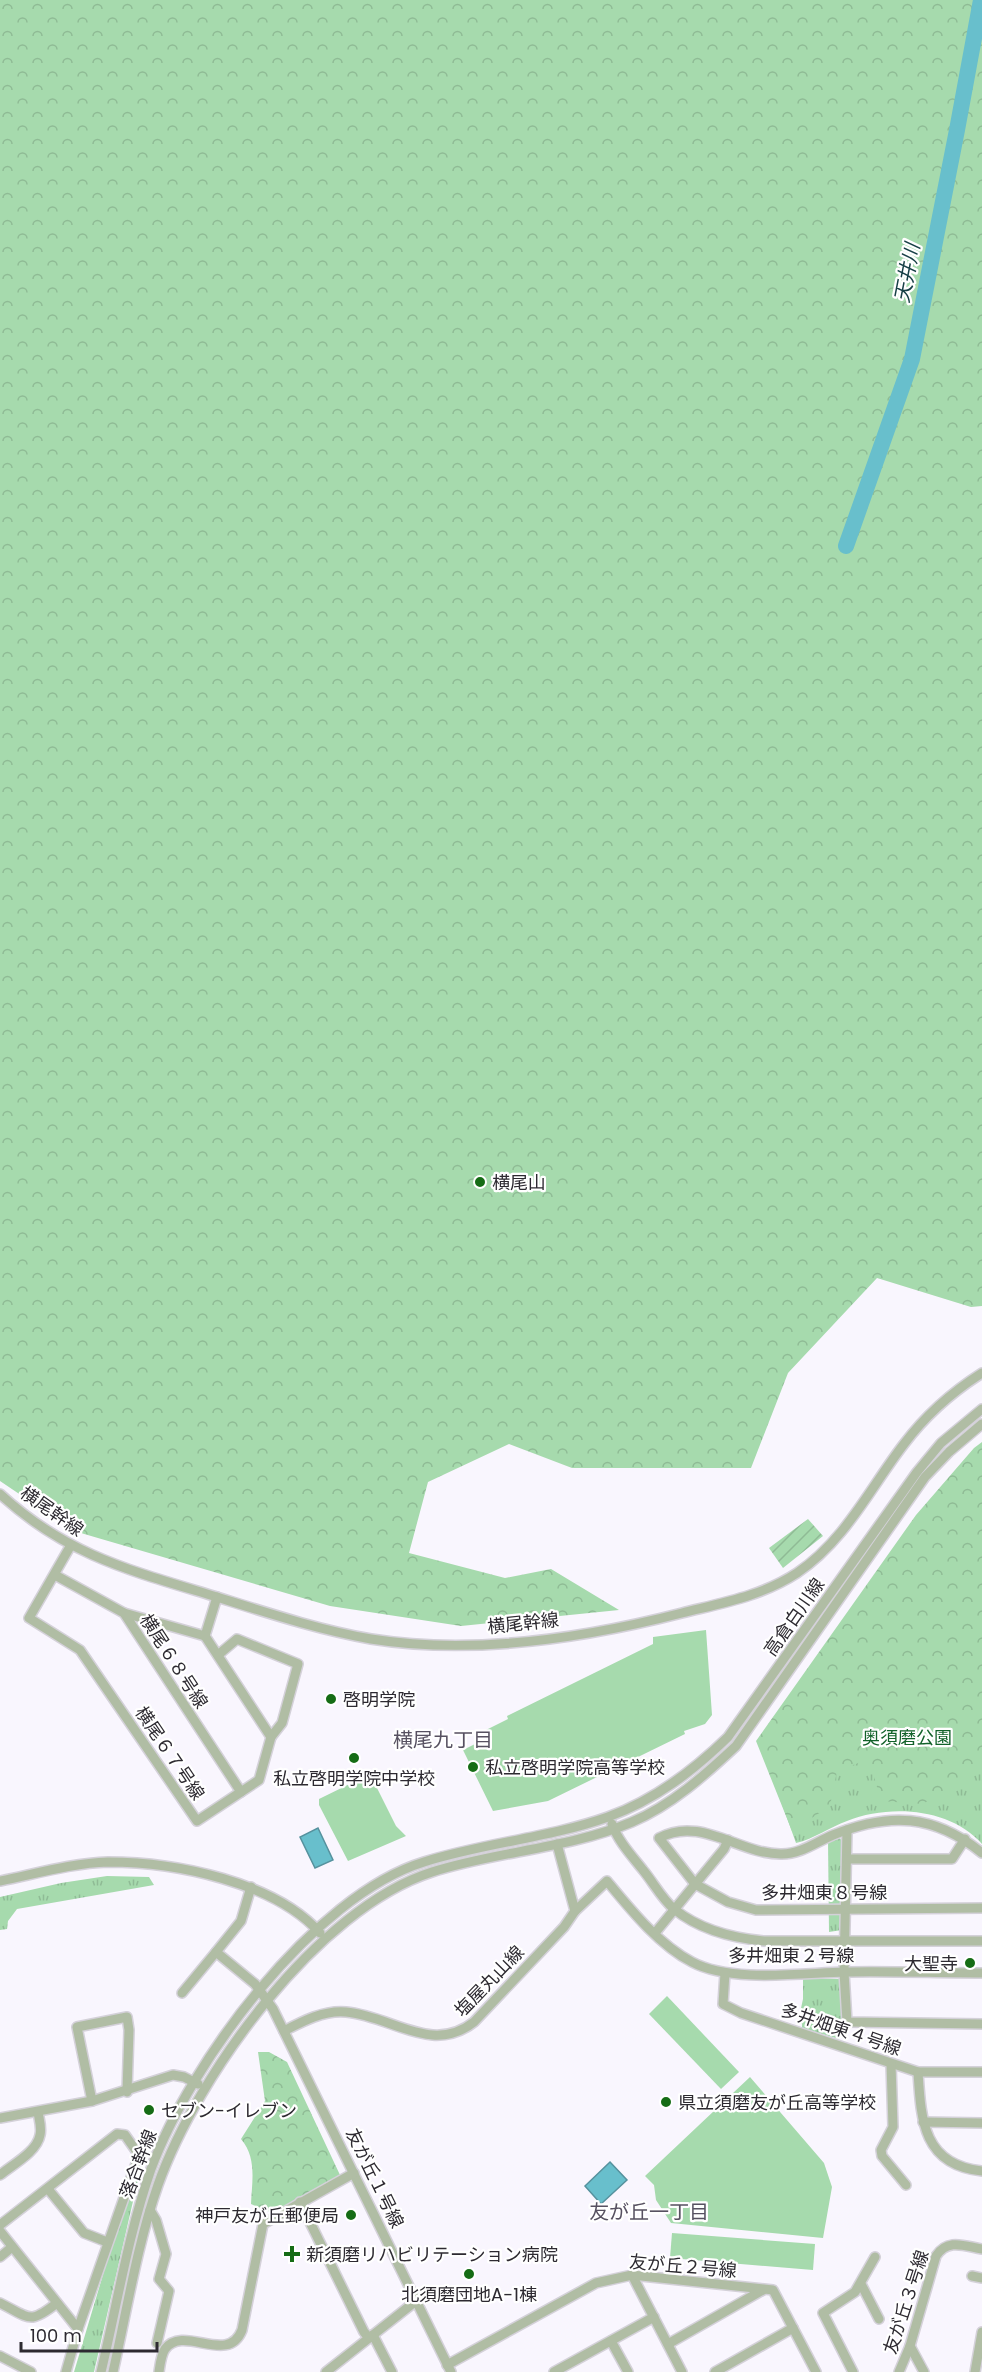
<svg xmlns="http://www.w3.org/2000/svg" width="982" height="2372" viewBox="0 0 982 2372" font-family="Poppins,'Noto Sans JP',sans-serif">
<defs>
<pattern id="grass-tufts" width="24" height="20" patternUnits="userSpaceOnUse" patternTransform="scale(1.5)"><rect width="24" height="20" fill="#a6daad"/><path d="M3 7l-1-3M5 7V3M7 7l1-3M15 17l-1-3M17 17v-4M19 17l1-3" fill="none" stroke="#8fbb95"/></pattern>
<pattern id="forest-crowns" width="20" height="18" patternUnits="userSpaceOnUse" patternTransform="scale(1.5)"><rect width="20" height="18" fill="#a6daad"/><path d="M2 6a3 3 0 1 1 6 0M12 15a3 3 0 1 1 6 0" fill="none" stroke="#8fbb95"/></pattern>
<pattern id="garden-furrows" width="10" height="10" patternUnits="userSpaceOnUse" patternTransform="scale(1.5)"><rect width="10" height="10" fill="#a6daad"/><path d="M-1 1l2-2M0 10L10 0M9 11l2-2" fill="none" stroke="#8fbb95"/></pattern>
</defs>
<rect width="100%" height="100%" fill="#f9f6fe"/>
<g fill="url(#grass-tufts)">
<path d="M982 1560V1844C950 1808 890 1804 847 1821 830 1827 814 1839 796 1843L770 1771Z"/>
<polygon points="838,1837 843,1841 842,1930 829,1932 828,1841"/>
<polygon points="107,1876 149,1877 154,1885 17,1909 8,1921 7,1929 0,1930 0,1897 61,1883"/>
<polygon points="803,1978 839,1979 842,2020 839,2039 802,2028 802,2024 798,2022 803,1999"/>
<polygon points="148,2151 139,2175 94,2372 74,2372 116,2231 144,2152"/>
</g>
<g fill="url(#forest-crowns)">
<polygon points="0,0 982,0 982,1306 971,1307 877,1278 788,1373 751,1468 572,1468 509,1444 428,1482 409,1553 505,1578 551,1569 619,1610 461,1626 330,1606 74,1531 0,1481"/>
<polygon points="982,1442 982,1768 923,1804 881,1801 869,1759 837,1771 830,1806 792,1831 756,1741 916,1515 974,1448"/>
<path d="M258 2052H269L287 2062 340 2175 272 2213 251 2204C252 2181 257 2158 241 2139L265 2101Z"/>
</g>
<polygon fill="url(#garden-furrows)" points="808,1519 823,1536 783,1568 769,1548"/>
<g fill="#a6daad">
<polygon points="706,1630 712,1715 705,1724 684,1731 685,1734 548,1801 493,1811 463,1750 479,1742 476,1735 508,1719 507,1716 653,1644 653,1637"/>
<polygon points="370,1774 396,1826 406,1836 348,1861 319,1805 319,1799"/>
<polygon points="667,1996 739,2072 721,2089 649,2014"/>
<polygon points="750,2077 824,2163 832,2187 823,2238 671,2223 656,2200 654,2185 645,2176"/>
<polygon points="672,2233 815,2244 813,2270 670,2258"/>
</g>
<g fill="#68bfcc" stroke="#56929e" stroke-width="1.5">
<polygon points="318,1828 333,1860 315,1868 300,1837"/>
<polygon points="610,2162 627,2180 601,2204 585,2186"/>
</g>
<g fill="none" stroke-linecap="round" stroke-linejoin="round">
<polyline stroke="#68bfcc" stroke-width="16" points="846,546 912,359 957,130 981,0"/>
<g stroke="#d4d1d9" stroke-width="12">
<g id="minor">
<path d="M0 1494C63 1552 124 1569 204 1593 259 1610 314 1629 371 1639 471 1655 585 1638 682 1613 722 1603 762 1596 797 1573 845 1541 870 1488 904 1444 925 1416 952 1392 982 1373"/>
<polyline points="71,1545 29,1618 80,1650 197,1821 259,1780 271,1737 205,1636 217,1597"/>
<polyline points="55,1575 124,1613 241,1792"/>
<polyline points="124,1613 205,1636"/>
<polyline points="218,1655 237,1639 298,1664 282,1723 271,1737"/>
<path d="M612 1824C618 1841 632 1856 643 1870 653 1882 662 1899 674 1909 700 1930 732 1938 764 1941H982"/>
<polyline points="847,1830 844,1972 847,2022 982,2024"/>
<path d="M982 1853C934 1814 889 1812 833 1835 816 1842 801 1854 782 1854 740 1855 701 1815 659 1838L695 1884 728 1902 756 1910 982 1908"/>
<polyline points="847,1859 952,1859 965,1839"/>
<path d="M0 1881C35 1874 72 1863 108 1862 175 1862 275 1882 320 1933"/>
<polyline points="251,1887 241,1921 216,1952 255,1984 273,2009 451,2372"/>
<path d="M575 1911 607 1881C631 1910 659 1945 692 1962 731 1983 802 1973 845 1972 891 1971 937 1973 982 1973"/>
<polyline points="655,1933 724,1849 728,1840"/>
<polyline points="725,1973 723,2004 741,2013 918,2072 982,2072"/>
<polyline points="182,1993 216,1952"/>
<path d="M284 2031C303 2021 324 2010 346 2012 392 2016 432 2055 474 2022L564 1927 575 1911 557 1844"/>
<polyline points="891,2064 893,2127 881,2150 882,2156 906,2185"/>
<path d="M918 2072C921 2120 923 2165 982 2171"/>
<polyline points="92,2101 77,2027 127,2017 129,2030 127,2092"/>
<polyline points="0,2118 92,2101 173,2075 184,2077 198,2084"/>
<polyline points="923,2122 982,2123"/>
<path d="M0 2175C12 2165 37 2152 40 2135 42 2128 39 2119 38 2112"/>
<polyline points="48,2189 84,2233 107,2242"/>
<polyline points="300,2202 364,2332 369,2338"/>
<polyline points="150,2210 156,2220 166,2254 159,2279 169,2291 157,2343"/>
<polyline points="0,2225 117,2134 125,2135 139,2155 78,2329"/>
<polyline points="0,2231 78,2329 66,2372"/>
<polyline points="0,2257 12,2247"/>
<polyline points="632,2275 682,2372"/>
<polyline points="972,2276 982,2278"/>
<polyline points="861,2284 879,2319"/>
<path d="M0 2303C30 2318 29 2325 57 2303"/>
<polyline points="373,2335 392,2372"/>
<polyline points="611,2341 628,2372"/>
<polyline points="668,2344 763,2290"/>
<polyline points="910,2346 924,2372"/>
<polyline points="0,2356 31,2372"/>
<polyline points="447,2365 596,2283 632,2275 773,2290 816,2372"/>
<path d="M101 2372C117 2305 128 2235 151 2169 190 2063 313 1896 424 1862 484 1843 549 1838 608 1817 655 1800 693 1771 728 1737L917 1472 941 1443 982 1409"/>
<path d="M113 2372C127 2310 137 2245 158 2185 197 2075 317 1909 432 1872 497 1851 568 1849 632 1822 672 1805 705 1775 736 1746L925 1477 949 1452 982 1424"/>
<path d="M159 2372C160 2365 161 2355 165 2349 184 2324 228 2366 242 2330L263 2224 354 2173"/>
<polyline points="326,2372 416,2301"/>
<polyline points="554,2372 654,2317"/>
<polyline points="715,2372 793,2328"/>
<polyline points="853,2372 823,2313 855,2292 875,2257"/>
<path d="M899 2372 910 2346 936 2256C948 2238 964 2246 982 2249"/>
<polyline points="975,2372 982,2332"/>
</g>
</g>
<use href="#minor" stroke="#b0bda4" stroke-width="9"/>
</g>
<g fill="#156c15" stroke="#fff" stroke-width="2">
<circle cx="480" cy="1182" r="6"/>
<circle cx="331" cy="1699" r="6"/>
<circle cx="354" cy="1758" r="6"/>
<circle cx="473" cy="1767" r="6"/>
<circle cx="970" cy="1963" r="6"/>
<circle cx="666" cy="2102" r="6"/>
<circle cx="149" cy="2110" r="6"/>
<circle cx="351" cy="2215" r="6"/>
<path d="M289 2245h6v6h6v6h-6v6h-6v-6h-6v-6h6z"/>
<circle cx="469" cy="2274" r="6"/>
</g>
<g text-anchor="middle" dominant-baseline="central" stroke-width="4.5" stroke-linejoin="round" paint-order="stroke">
<g font-size="18" fill="#2d2a31" stroke="#fff" text-anchor="start">
<text x="492" y="1182">横尾山</text>
<text x="343" y="1699">啓明学院</text>
<text x="485" y="1767">私立啓明学院高等学校</text>
<text x="354" y="1778" text-anchor="middle">私立啓明学院中学校</text>
<text x="958" y="1963" text-anchor="end">大聖寺</text>
<text x="678" y="2102">県立須磨友が丘高等学校</text>
<text x="161" y="2110">セブン-イレブン</text>
<text x="339" y="2215" text-anchor="end">神戸友が丘郵便局</text>
<text x="306" y="2254">新須磨リハビリテーション病院</text>
<text x="469" y="2294" text-anchor="middle">北須磨団地A-1棟</text>
</g>
<g font-size="18" fill="#2d2a31" stroke="#fff">
<text transform="translate(52 1511) rotate(35)">横尾幹線</text>
<text transform="translate(794 1617) rotate(-55)">高倉白川線</text>
<text transform="translate(523 1623) rotate(-6)">横尾幹線</text>
<text transform="translate(174 1661) rotate(57)">横尾６８号線</text>
<text transform="translate(170 1753) rotate(56)">横尾６７号線</text>
<text x="824" y="1892">多井畑東８号線</text>
<text x="791" y="1955">多井畑東２号線</text>
<text transform="translate(489 1981) rotate(-46)">塩屋丸山線</text>
<text transform="translate(841 2029) rotate(19)">多井畑東４号線</text>
<text transform="translate(138 2164) rotate(-69)">落合幹線</text>
<text transform="translate(375 2178) rotate(64)">友が丘１号線</text>
<text transform="translate(683 2266) rotate(5)">友が丘２号線</text>
<text transform="translate(906 2302) rotate(-72)">友が丘３号線</text>
</g>
<g font-size="18" fill="#12622a" stroke="#fff">
<text x="907" y="1737">奥須磨公園</text>
</g>
<g font-size="20" font-style="italic" fill="#174046" stroke="#fff">
<text transform="translate(907 273) rotate(-79)">天井川</text>
</g>
<g font-size="20" fill="#575161" stroke="#fff">
<text x="443" y="1740">横尾九丁目</text>
<text x="649" y="2212">友が丘一丁目</text>
</g>
</g>
<path d="M21 2342v9h136v-9" fill="none" stroke="#2d2a31" stroke-width="3"/>
<text x="30" y="2342" font-size="18" fill="#2d2a31" stroke="#ffffff" stroke-width="4.5" paint-order="stroke">100 m</text>
</svg>
